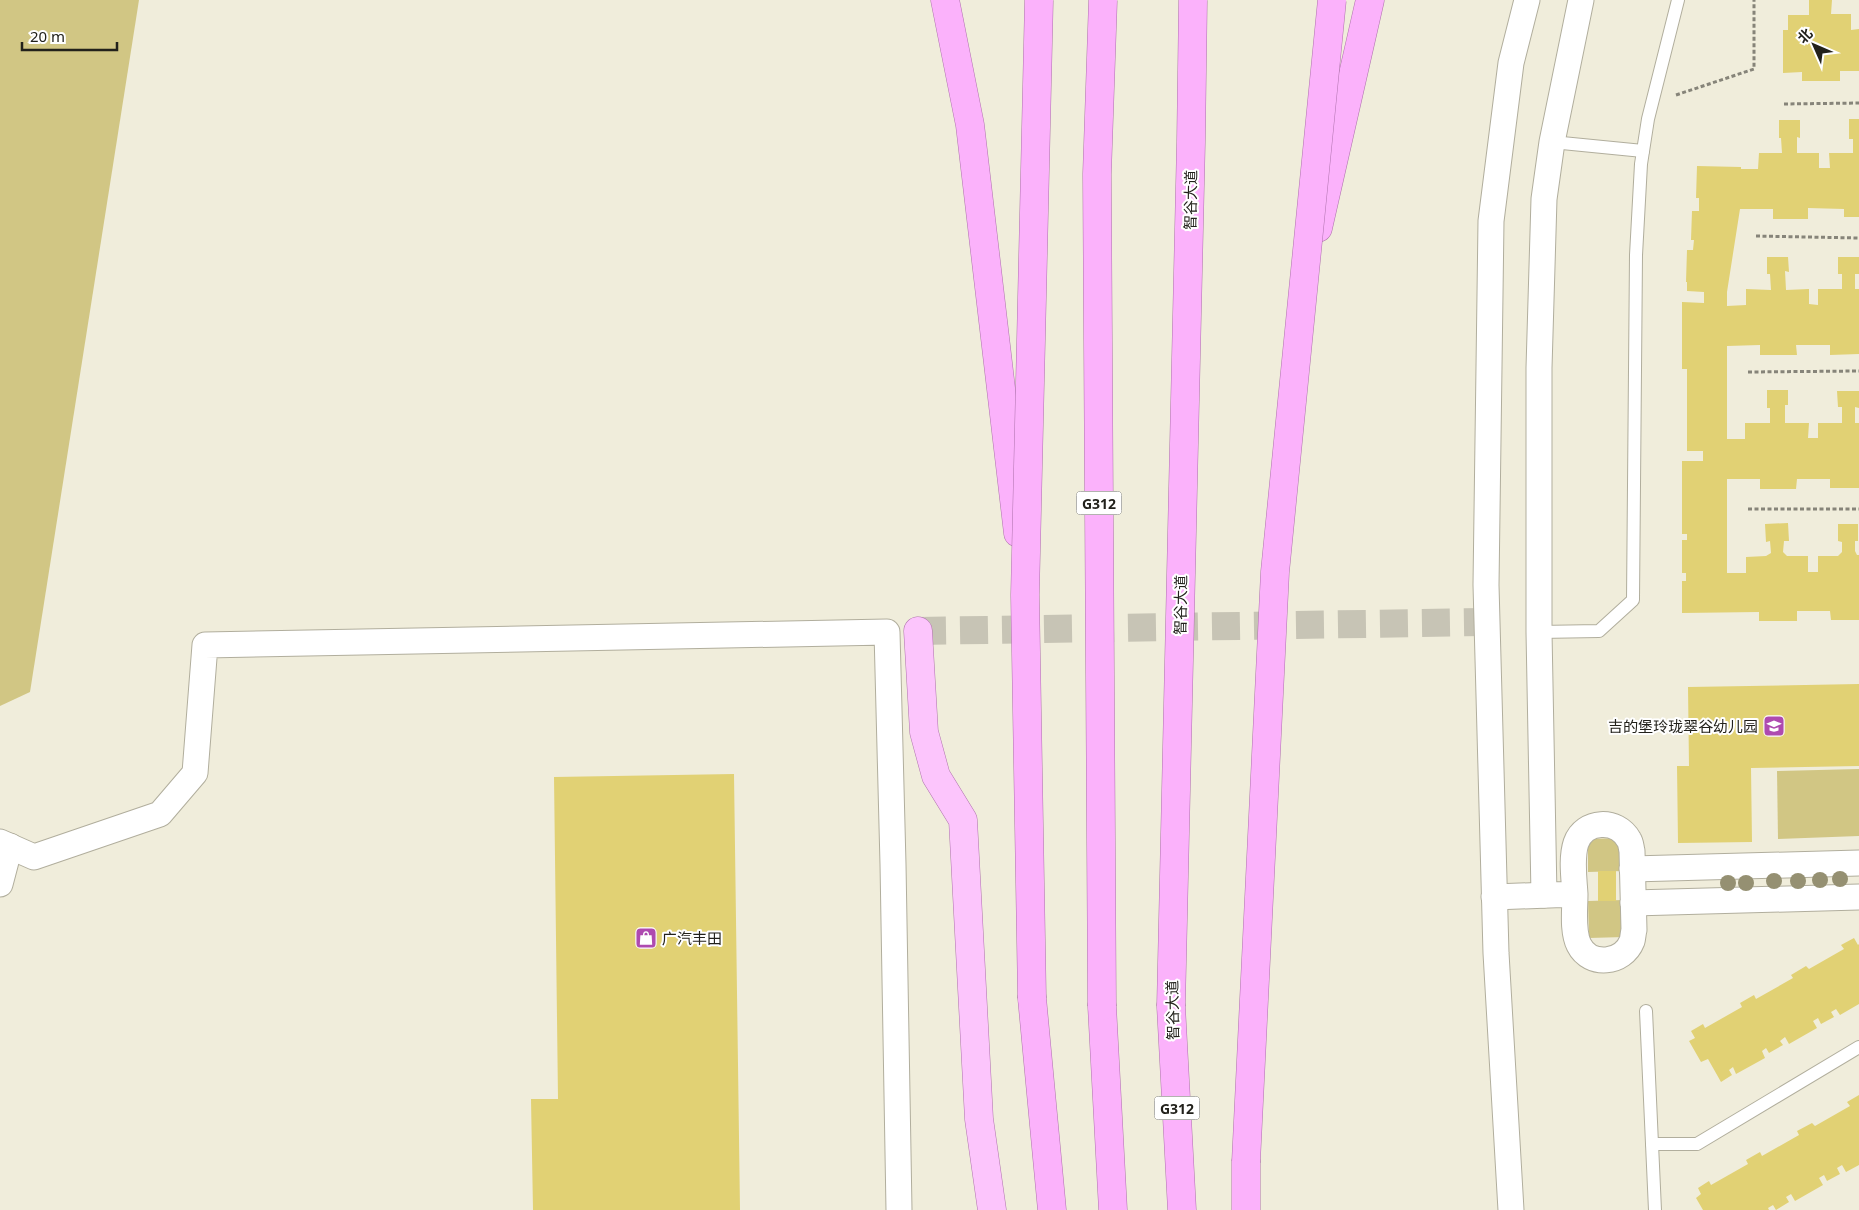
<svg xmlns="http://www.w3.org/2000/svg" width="1859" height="1210" viewBox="0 0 1859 1210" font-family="'Noto Sans','Noto Sans SC',sans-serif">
<rect width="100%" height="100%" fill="#f0eddb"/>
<g fill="#d1c684">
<polygon points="0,0 139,0 30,692 0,706"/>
<polygon points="1859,769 1859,836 1778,839 1777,771"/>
<polygon points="1623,838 1623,871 1588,872 1588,839"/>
<polygon points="1623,900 1624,937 1589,938 1588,901"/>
</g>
<g fill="#e1d174">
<polygon points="1809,0 1832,0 1831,14 1851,14 1851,30 1859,29 1859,71 1840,71 1840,81 1802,81 1802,72 1783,73 1783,30 1788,30 1788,15 1809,15"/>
<polygon points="1849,119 1859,119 1859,217 1844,217 1844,209 1808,208 1808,219 1773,219 1773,209 1740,209 1727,292 1727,306 1746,305 1746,289 1771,290 1770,274 1767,274 1767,257 1788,257 1789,272 1785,271 1786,290 1809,289 1809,304 1818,305 1818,289 1842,289 1842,274 1838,274 1838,257 1859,257 1859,274 1855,274 1855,289 1859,289 1859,354 1830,355 1830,345 1796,345 1797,355 1760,355 1760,345 1727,346 1727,439 1745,439 1745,423 1770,423 1770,408 1767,408 1767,390 1788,390 1788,405 1785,405 1785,423 1809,423 1808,438 1818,438 1818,423 1842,423 1842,407 1838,407 1837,391 1859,391 1859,408 1855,407 1855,423 1859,423 1859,488 1830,488 1830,479 1797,479 1796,489 1760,489 1760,479 1727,479 1727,573 1746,573 1746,557 1766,556 1771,553 1770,541 1766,542 1765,524 1788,523 1789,541 1784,541 1783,552 1787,556 1808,556 1808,572 1818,572 1818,556 1838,556 1842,552 1842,542 1838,541 1838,524 1858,524 1858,541 1855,541 1855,551 1857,555 1859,555 1859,620 1831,620 1830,611 1797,611 1797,621 1759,621 1759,612 1682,613 1682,581 1686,581 1686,573 1682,573 1682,540 1687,540 1687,534 1682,534 1682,461 1703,461 1703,451 1687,451 1687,369 1682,369 1682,302 1704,303 1704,292 1687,291 1687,282 1686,282 1687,250 1693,250 1694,240 1691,240 1692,211 1699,211 1699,198 1696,198 1697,166 1741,167 1741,169 1758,169 1759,153 1782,153 1781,138 1779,138 1779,120 1800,120 1800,138 1797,137 1797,153 1819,153 1819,168 1830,168 1829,153 1853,153 1853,139 1849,139"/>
<polygon points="1859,684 1859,766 1751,768 1752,842 1678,843 1677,766 1689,766 1688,687"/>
<polygon points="734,774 740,1210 533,1210 531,1099 558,1099 554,777"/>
<rect x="1598" y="871" width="18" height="30"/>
<polygon points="1854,938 1858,945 1859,944 1859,1004 1840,1015 1836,1009 1831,1012 1834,1017 1821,1024 1818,1018 1813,1021 1817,1028 1789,1044 1785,1037 1780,1041 1783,1045 1769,1053 1766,1048 1762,1051 1765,1058 1736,1074 1733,1067 1729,1070 1732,1075 1721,1082 1708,1059 1701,1062 1689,1041 1695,1038 1691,1031 1703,1024 1705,1028 1742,1007 1740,1003 1754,995 1756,999 1793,978 1791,975 1806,966 1809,969 1844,949 1841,945"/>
<polygon points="1859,1095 1859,1165 1846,1172 1842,1165 1837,1168 1840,1174 1827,1181 1824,1175 1819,1178 1823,1185 1795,1201 1791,1194 1786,1197 1789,1202 1776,1210 1773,1205 1768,1208 1769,1210 1703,1210 1696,1198 1701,1194 1698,1188 1709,1181 1711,1185 1748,1164 1746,1160 1760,1152 1762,1156 1799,1135 1797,1131 1812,1123 1815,1126 1850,1106 1847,1102"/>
</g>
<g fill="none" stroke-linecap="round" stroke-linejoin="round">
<polyline stroke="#c7c4b5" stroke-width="28" stroke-dasharray="28 14" stroke-linecap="butt" points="918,631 1487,622"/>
<g stroke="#b1ae9d" stroke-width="14">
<g id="service">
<polyline points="1552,142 1643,151"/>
<polyline points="1539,632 1599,631 1633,600 1636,255 1641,164 1648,119 1678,0"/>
<polyline points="1646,1011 1655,1210"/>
<polyline points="1652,1144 1697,1144 1859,1047"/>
</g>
</g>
<g stroke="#b1ae9d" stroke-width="27">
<g id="minor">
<polyline points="0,842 34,857 160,814 195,773 205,645 887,632 893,864 899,1210"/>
<polyline points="1632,869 1859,863"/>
<polyline points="0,884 10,846"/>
<polyline points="1544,895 1539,632 1539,368 1544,199 1552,142 1581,0"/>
<path d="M1494 897 1575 894C1575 909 1572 931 1579 945 1590 967 1623 964 1632 941 1633 938 1633 933 1634 930L1632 851C1631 847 1631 843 1629 840 1617 818 1584 820 1576 843 1571 858 1574 878 1575 894"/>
<polyline points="1633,903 1859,897"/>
<polyline points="1511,1210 1496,953 1486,585 1491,221 1511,63 1527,0"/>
</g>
</g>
<g stroke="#ae72ac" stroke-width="29">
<polyline id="primary" points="918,631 924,732 936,776 963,820 979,1119 992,1210"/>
</g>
<g stroke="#ae72ac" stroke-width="29">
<g id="trunk">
<polyline points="945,0 970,125 1018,533"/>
<polyline points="1318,228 1370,0"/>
<polyline points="1032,998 1052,1210"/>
<polyline points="1102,1006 1113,1210"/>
<polyline points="1171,1006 1182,1210"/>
<polyline points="1246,1162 1246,1210"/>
</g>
</g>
<g stroke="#868479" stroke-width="3" stroke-dasharray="4 2.5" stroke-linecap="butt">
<polyline points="1676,95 1754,69 1754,0"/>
<polyline points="1784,104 1859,103"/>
<polyline points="1756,236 1859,238"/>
<polyline points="1748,372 1859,371"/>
<polyline points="1748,509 1859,509"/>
</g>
<use href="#service" stroke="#fff" stroke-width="12"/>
<use href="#minor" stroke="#fff" stroke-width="25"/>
<use href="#primary" stroke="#fcc5fc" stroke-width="28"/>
<use href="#trunk" stroke="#fbb2fb" stroke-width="28"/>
<g stroke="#ae72ac" stroke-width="29" stroke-linecap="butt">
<g id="trunk-bridge">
<polyline points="1032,998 1025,595 1039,0"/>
<polyline points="1102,1006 1097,174 1103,0"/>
<polyline points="1171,1006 1191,142 1193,0"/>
<polyline points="1246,1162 1275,572 1332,0"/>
</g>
</g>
<use href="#trunk-bridge" stroke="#fbb2fb" stroke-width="28"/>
</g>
<g fill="#959072">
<circle cx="1840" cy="879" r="8"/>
<circle cx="1820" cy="880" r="8"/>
<circle cx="1774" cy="881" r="8"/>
<circle cx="1798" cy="881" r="8"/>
<circle cx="1728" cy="883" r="8"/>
<circle cx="1746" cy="883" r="8"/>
</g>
<defs>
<g id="school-square" transform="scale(1.125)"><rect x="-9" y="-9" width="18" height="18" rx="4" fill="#ae4ab0" stroke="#fff"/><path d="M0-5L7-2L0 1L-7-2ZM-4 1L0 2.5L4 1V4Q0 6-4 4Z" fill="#fff"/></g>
<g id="shop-square" transform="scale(1.125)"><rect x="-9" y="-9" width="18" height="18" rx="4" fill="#ae4ab0" stroke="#fff"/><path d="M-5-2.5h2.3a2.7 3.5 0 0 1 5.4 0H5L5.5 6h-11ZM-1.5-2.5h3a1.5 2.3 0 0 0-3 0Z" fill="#fff"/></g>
</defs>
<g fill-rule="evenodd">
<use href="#school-square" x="1774" y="726"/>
<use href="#shop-square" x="646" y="938"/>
</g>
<g text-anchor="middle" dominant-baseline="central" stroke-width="4" stroke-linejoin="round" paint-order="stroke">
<g fill="#fff" stroke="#64645f" stroke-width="1">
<rect x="1076.5" y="491.5" width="45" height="23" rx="4"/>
<rect x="1154.5" y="1096.5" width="45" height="23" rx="4"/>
</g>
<g font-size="14" font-weight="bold" fill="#22211b">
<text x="1099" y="503">G312</text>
<text x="1177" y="1108">G312</text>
</g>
<g font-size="15" fill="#22211b" stroke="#fff">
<text transform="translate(1190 200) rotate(-89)">智谷大道</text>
<text transform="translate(1180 605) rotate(-89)">智谷大道</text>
<text transform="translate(1172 1010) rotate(-91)">智谷大道</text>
</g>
<g font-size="15" fill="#22211b" stroke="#fff" text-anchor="end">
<text x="1758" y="726">吉的堡玲珑翠谷幼儿园</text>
<text x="662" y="938" text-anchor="start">广汽丰田</text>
</g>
</g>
<g transform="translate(1814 45) rotate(315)" stroke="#ffffff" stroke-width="4" paint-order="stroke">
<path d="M0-4L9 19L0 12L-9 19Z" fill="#22211b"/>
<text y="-8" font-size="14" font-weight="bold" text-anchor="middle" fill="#22211b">北</text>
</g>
<path d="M22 42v8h95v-8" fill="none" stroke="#22211b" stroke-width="2.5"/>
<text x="30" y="42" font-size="15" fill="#22211b" stroke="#ffffff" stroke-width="4" paint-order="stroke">20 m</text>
</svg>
